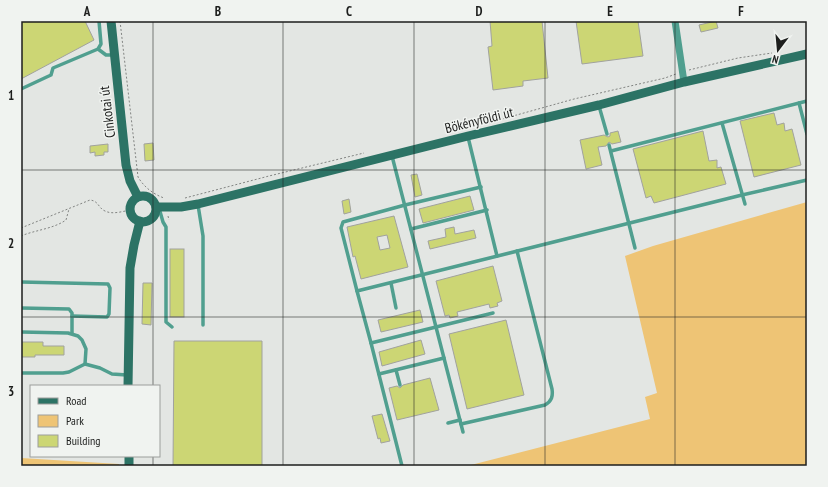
<svg xmlns="http://www.w3.org/2000/svg" width="828" height="487" viewBox="0 0 828 487" font-family="'PT Sans Narrow',sans-serif">
<rect width="100%" height="100%" fill="#e3e6e3"/>
<g fill="#eec475">
<polygon points="807,202 807,466 467,466 650,419 645,397 657,393 625,256 653,246"/>
<polygon points="21,458 119,464 119,466 21,466"/>
</g>
<g fill="#ccd674" stroke="#a1a29e" fill-rule="evenodd">
<polygon points="21,21 85,21 94,40 21,79"/>
<polygon points="490,21 542,21 548,78 523,81 523,86 493,90 488,47 492,46"/>
<polygon points="576,21 638,21 643,56 582,64"/>
<polygon points="716,21 718,28 701,32 699,25"/>
<polygon points="774,113 777,125 784,123 785,131 792,129 801,165 754,177 740,121"/>
<polygon points="618,131 621,142 612,144 609,142 606,146 598,147 602,165 586,169 580,140 604,135 608,137 610,136 610,133"/>
<polygon points="703,131 709,161 717,160 717,168 721,167 726,184 654,203 651,196 646,198 633,149"/>
<polygon points="153,143 154,160 145,161 144,144"/>
<polygon points="108,144 108,152 104,152 104,155 95,156 95,152 90,153 90,146"/>
<polygon points="417,174 422,195 415,197 411,175"/>
<polygon points="470,196 474,210 423,223 419,209"/>
<polygon points="349,199 351,212 344,214 342,201"/>
<path d="M394 216 408 267 361 279 355 256 353 257 347 227ZM387 235 390 248 380 250 377 237Z"/>
<polygon points="454,227 455,234 474,230 476,238 430,249 428,241 446,237 445,229"/>
<rect x="170" y="249" width="14" height="68"/>
<polygon points="493,266 502,301 497,303 498,306 490,308 489,304 457,312 458,316 450,318 449,315 445,316 436,281"/>
<polygon points="143,283 152,283 151,325 142,324"/>
<polygon points="420,310 423,322 381,332 378,320"/>
<polygon points="506,320 524,395 467,409 449,334"/>
<polygon points="421,340 425,354 382,366 379,352"/>
<polygon points="174,341 262,341 262,466 173,466"/>
<polygon points="21,342 43,342 43,346 64,346 64,355 35,355 35,357 21,357"/>
<polygon points="430,378 439,410 397,420 389,388 397,386 400,388 403,385"/>
<polygon points="382,414 390,441 381,443 380,438 378,439 372,416"/>
</g>
<g fill="none" stroke-linecap="round" stroke-linejoin="round">
<g stroke="#828482" stroke-width="1" stroke-dasharray="2 2" stroke-linecap="butt">
<path d="M120 21 138 177C144 187 153 194 164 198"/>
<polyline points="689,70 738,58 772,53"/>
<polyline points="488,123 574,99 665,78 676,74"/>
<polyline points="185,198 269,176 364,153"/>
<polyline points="168,216 169,220"/>
<path d="M21 228 90 200C99 201 98 208 105 211 113 215 123 211 131 210"/>
<path d="M21 236C35 230 53 229 66 220L69 209"/>
</g>
<g stroke="#509f8f" stroke-width="3.5">
<polyline points="98,49 106,55 114,55"/>
<polyline points="21,89 51,75 53,68 98,49 101,44 99,21"/>
<polyline points="799,103 807,134"/>
<polyline points="599,106 607,134"/>
<polyline points="722,123 745,204"/>
<polyline points="468,137 497,256"/>
<polyline points="609,145 635,248"/>
<polyline points="611,151 807,101"/>
<polyline points="392,156 463,432"/>
<polyline points="198,205 203,236 203,325"/>
<polyline points="159,208 163,222 166,227 166,322 172,327"/>
<polyline points="411,229 487,210"/>
<polyline points="21,282 108,284 110,288 109,314 107,317 72,316"/>
<polyline points="391,283 396,308"/>
<polyline points="357,291 341,228 343,222 405,205 481,187"/>
<polyline points="21,308 69,309 72,313 72,333"/>
<polyline points="21,332 68,333 78,336 82,340 86,349 85,364"/>
<polyline points="371,343 493,313"/>
<polyline points="396,370 400,385"/>
<polyline points="21,373 63,373 69,372 85,364 100,368 112,374 127,375"/>
<polyline points="379,374 444,358"/>
<polyline points="448,423 460,420"/>
<path d="M461 424 545 405C552 401 553 396 552 389L517 251"/>
<polyline points="402,466 371,343 357,291 742,195 807,180"/>
</g>
<polyline stroke="#509f8f" stroke-width="7" points="675,21 684,82"/>
<g stroke="#2c7365" stroke-width="9">
<polyline points="111,21 126,165 130,181 138,197"/>
<circle cx="143" cy="209" r="13"/>
<polyline points="156,207 181,207 198,204 468,136 599,105 684,82 807,54"/>
<polyline points="128,386 130,268 134,245 140,221"/>
<polyline points="129,456 129,466"/>
</g>
</g>
<path fill="none" stroke="#1d1e1d" stroke-width="1" stroke-opacity="0.55" d="M153 21V386M283 21V466M414 21V466M545 21V466M675 21V466M21 170H807M21 317H807M153 456V466"/>
<g text-anchor="middle" dominant-baseline="central" stroke-width="3" stroke-linejoin="round" paint-order="stroke">
<g font-size="14" fill="#1d1e1d" stroke="#f0f3f0">
<text transform="translate(107 112) rotate(-97)">Cinkotai út</text>
<text transform="translate(479 120) rotate(-14)">Bökényföldi út</text>
</g>
</g>
<rect width="828" height="487" fill="none" stroke="#f0f3f0" stroke-width="44"/>
<rect x="30" y="385" width="130" height="72" fill="#f0f3f0" stroke="#9c9e9c"/>
<rect x="38" y="398" width="20" height="6" fill="#2c7365" stroke="#9c9e9c"/>
<text x="66" y="405" font-size="12" fill="#1d1e1d">Road</text>
<rect x="38" y="415" width="20" height="12" fill="#eec475" stroke="#9c9e9c"/>
<text x="66" y="425" font-size="12" fill="#1d1e1d">Park</text>
<rect x="38" y="435" width="20" height="12" fill="#ccd674" stroke="#9c9e9c"/>
<text x="66" y="445" font-size="12" fill="#1d1e1d">Building</text>
<g transform="translate(778 50) rotate(196)" stroke="#f0f3f0" stroke-width="3" paint-order="stroke">
<path d="M0-3L7 15L0 10L-7 15Z" fill="#1d1e1d"/>
<text y="-6" font-size="11" font-weight="bold" text-anchor="middle" fill="#1d1e1d">N</text>
</g>
<rect x="22" y="22" width="784" height="443" fill="none" stroke="#1d1e1d" stroke-width="1.5"/>
<g font-size="13" text-anchor="middle" font-weight="bold" fill="#1d1e1d">
<text x="87" y="16">A</text>
<text x="218" y="16">B</text>
<text x="349" y="16">C</text>
<text x="479" y="16">D</text>
<text x="610" y="16">E</text>
<text x="741" y="16">F</text>
<text x="11" y="100">1</text>
<text x="11" y="248">2</text>
<text x="11" y="396">3</text>
</g>
</svg>
